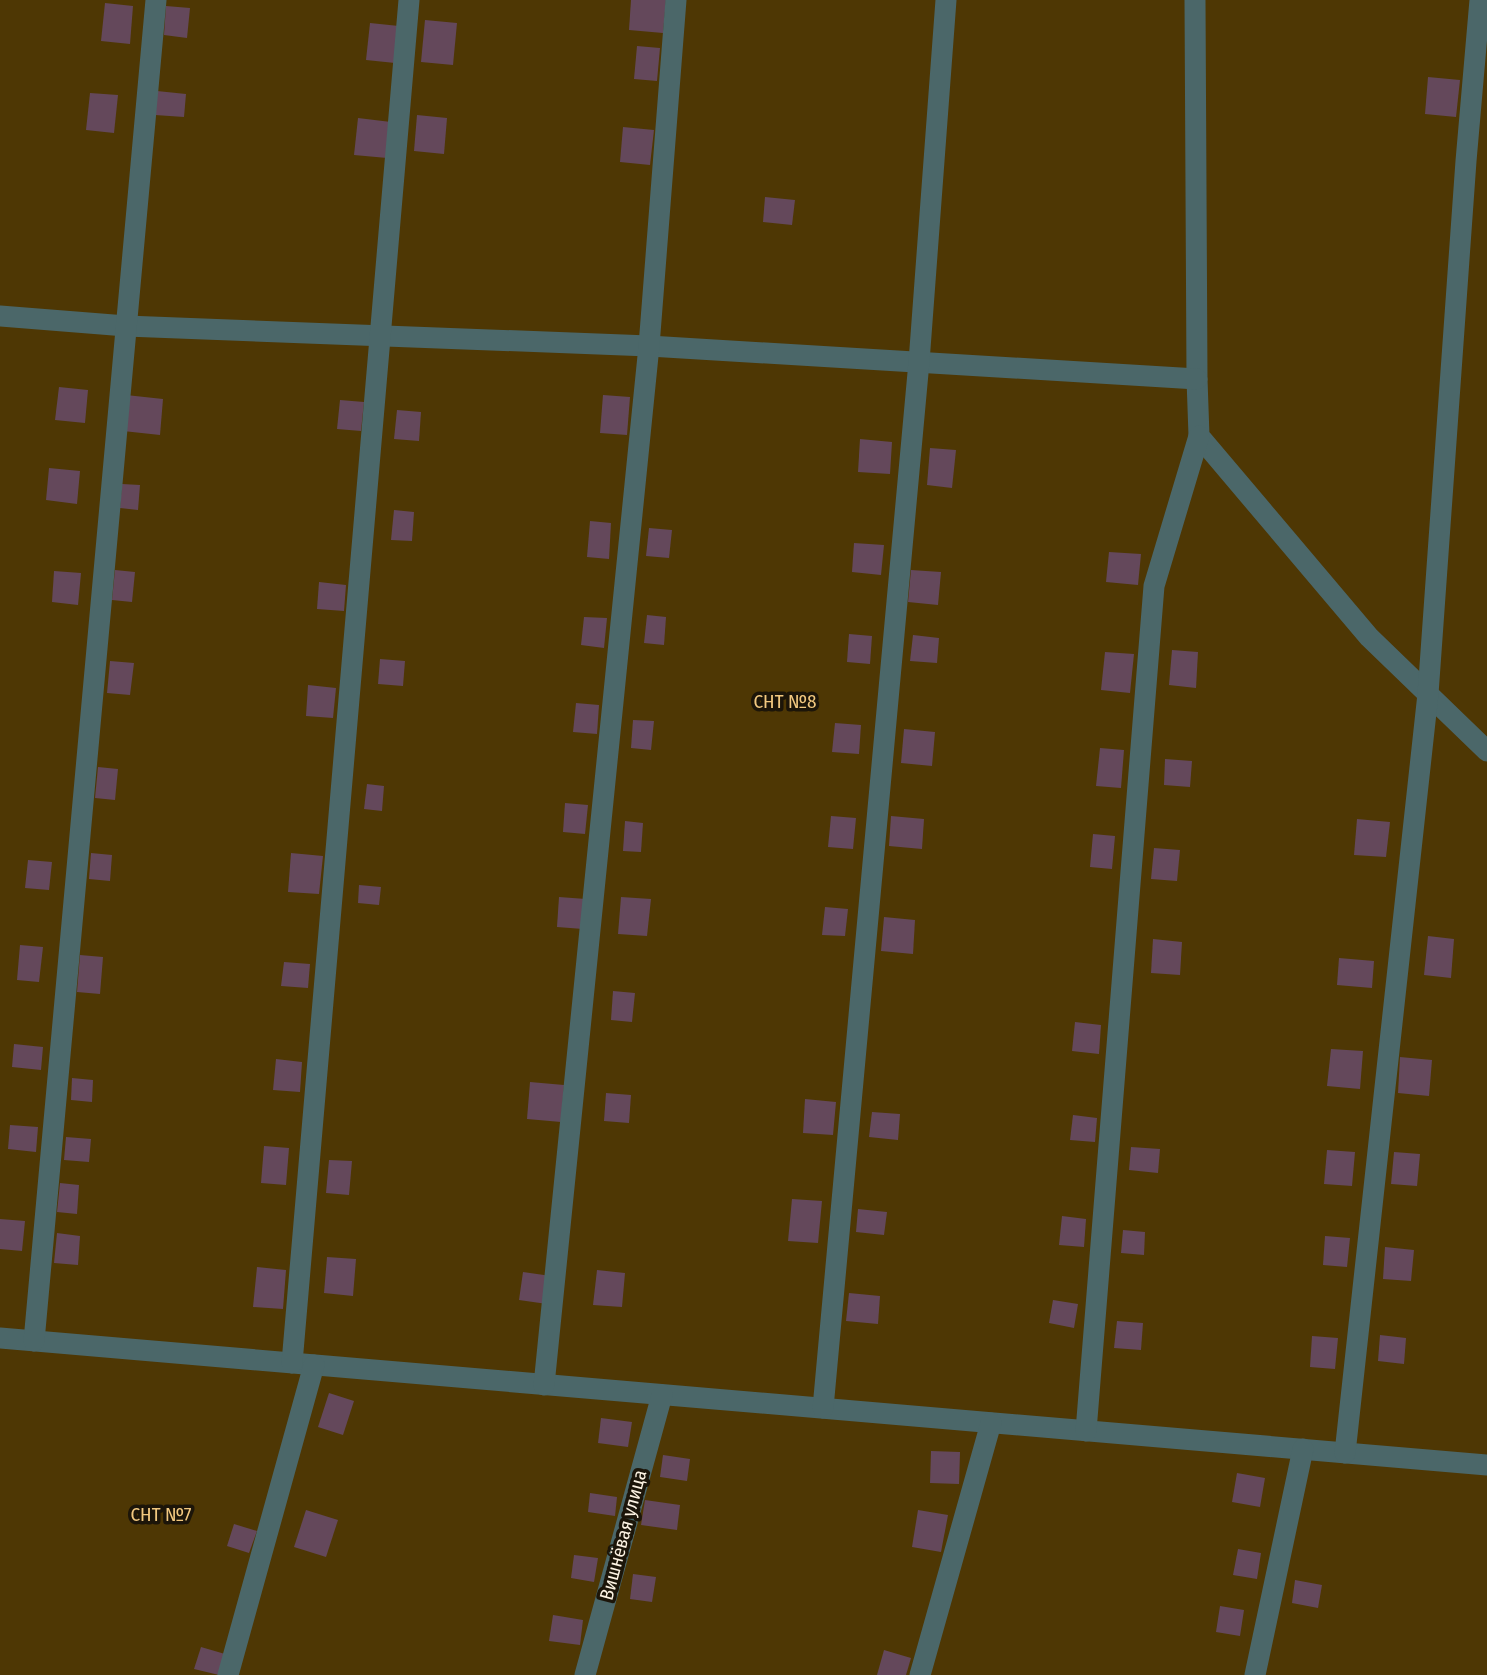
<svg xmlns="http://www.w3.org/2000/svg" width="1487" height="1675" viewBox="0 0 1487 1675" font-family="'Fira Sans Condensed',sans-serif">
<rect width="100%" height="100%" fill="#3b2c0e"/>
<rect fill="#4e3704" x="0" y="0" width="1487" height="1675"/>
<g fill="#64485b">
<polygon points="631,0 666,0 663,33 629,30"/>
<polygon points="105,3 133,6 130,44 101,41"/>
<polygon points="166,6 190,8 187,38 164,35"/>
<polygon points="425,20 457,23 453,65 421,62"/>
<polygon points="370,23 399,26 395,63 366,60"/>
<polygon points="637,46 660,48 657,81 634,79"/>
<polygon points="1428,77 1460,80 1456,117 1425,114"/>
<polygon points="157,91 186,94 184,117 155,115"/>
<polygon points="90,93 118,95 114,133 86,130"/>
<polygon points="417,115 447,118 444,154 414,151"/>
<polygon points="358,118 391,122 387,158 354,155"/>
<polygon points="623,127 654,130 650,165 620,162"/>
<polygon points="765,197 795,200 792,225 763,222"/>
<polygon points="59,387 88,390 85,423 55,420"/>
<polygon points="126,395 163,399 160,435 123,431"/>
<polygon points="603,395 630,397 627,435 600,433"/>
<polygon points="340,400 364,402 361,431 337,429"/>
<polygon points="397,410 421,412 419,441 394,439"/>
<polygon points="860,439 892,442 890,474 858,472"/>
<polygon points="930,448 956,450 952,488 927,485"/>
<polygon points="49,468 80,471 77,504 46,500"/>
<polygon points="122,484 140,485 138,510 120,508"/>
<polygon points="394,510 414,512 412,541 391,540"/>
<polygon points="590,521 611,523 609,559 587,557"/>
<polygon points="649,528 672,530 669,558 646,556"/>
<polygon points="854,543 884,545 881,575 852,572"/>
<polygon points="1109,552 1141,554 1138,585 1106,582"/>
<polygon points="115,570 135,572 132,602 112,600"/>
<polygon points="911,570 941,572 938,605 908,602"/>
<polygon points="54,571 81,573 78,605 52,602"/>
<polygon points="319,582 346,585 344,611 317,609"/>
<polygon points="647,615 666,617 664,645 644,643"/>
<polygon points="584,617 607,618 604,648 581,645"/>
<polygon points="849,634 872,636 870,664 847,662"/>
<polygon points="913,635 939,638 937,663 910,661"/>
<polygon points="1172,650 1198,652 1196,688 1169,685"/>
<polygon points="1105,652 1134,654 1130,693 1101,690"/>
<polygon points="380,659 405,661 403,686 378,684"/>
<polygon points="110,661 134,663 130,695 107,693"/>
<polygon points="308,685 336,688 333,718 306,716"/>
<polygon points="576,703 599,705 597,734 573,732"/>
<polygon points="633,720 654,721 651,750 631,748"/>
<polygon points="835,723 861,725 859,754 832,752"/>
<polygon points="904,729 935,732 932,766 901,763"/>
<polygon points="1100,748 1124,750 1121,788 1096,786"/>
<polygon points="1165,759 1192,761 1190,787 1164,785"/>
<polygon points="98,767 118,769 115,800 95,798"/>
<polygon points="367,784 384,786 382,811 364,809"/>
<polygon points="565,803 588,805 585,834 563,832"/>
<polygon points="831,816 856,818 853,849 828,847"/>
<polygon points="891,816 924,819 922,849 889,846"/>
<polygon points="1357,819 1390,822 1386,857 1354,855"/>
<polygon points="625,821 643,823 641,852 623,851"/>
<polygon points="1093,834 1115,836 1112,869 1090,867"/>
<polygon points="1154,848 1180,850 1177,881 1151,879"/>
<polygon points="91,853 112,855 110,881 89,879"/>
<polygon points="291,853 323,856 319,894 288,892"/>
<polygon points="28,860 52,862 49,890 25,888"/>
<polygon points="359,885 381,887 379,905 358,903"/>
<polygon points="559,897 586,899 583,929 557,927"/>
<polygon points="621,897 651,899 647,936 618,934"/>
<polygon points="825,907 848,909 845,936 822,935"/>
<polygon points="884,917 915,920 913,954 881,951"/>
<polygon points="1428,936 1454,939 1451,978 1424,975"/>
<polygon points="1153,939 1182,942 1180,975 1151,973"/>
<polygon points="20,945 43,947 39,982 17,980"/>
<polygon points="80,955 103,957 100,994 77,992"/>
<polygon points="1339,958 1374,961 1372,988 1337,985"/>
<polygon points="284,962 310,964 308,988 281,986"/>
<polygon points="613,991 635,993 632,1022 611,1020"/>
<polygon points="1075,1022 1101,1025 1099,1054 1072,1051"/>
<polygon points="14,1044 43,1047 41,1070 12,1067"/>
<polygon points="1331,1049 1363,1051 1360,1089 1327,1086"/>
<polygon points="1400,1057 1432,1060 1429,1096 1398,1093"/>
<polygon points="276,1059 302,1062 300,1092 273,1090"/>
<polygon points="72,1078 93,1080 92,1102 71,1100"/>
<polygon points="530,1082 564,1085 561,1122 527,1119"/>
<polygon points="606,1093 631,1095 629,1123 604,1121"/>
<polygon points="805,1099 836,1102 833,1135 803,1133"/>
<polygon points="872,1112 900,1114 898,1140 869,1137"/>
<polygon points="1073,1115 1097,1118 1095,1142 1070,1140"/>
<polygon points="10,1125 38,1127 36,1152 8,1149"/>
<polygon points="66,1137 91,1139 89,1162 64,1160"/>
<polygon points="264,1146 289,1148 286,1185 261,1183"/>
<polygon points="1131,1147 1160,1149 1158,1173 1129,1170"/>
<polygon points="1327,1150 1355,1152 1352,1186 1324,1184"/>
<polygon points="1394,1152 1420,1154 1417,1186 1391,1184"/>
<polygon points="329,1160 352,1161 349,1195 326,1193"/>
<polygon points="60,1183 79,1185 77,1214 57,1212"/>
<polygon points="792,1199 822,1201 818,1243 788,1241"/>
<polygon points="858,1209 887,1212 884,1235 856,1232"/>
<polygon points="1062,1216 1086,1219 1084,1247 1059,1245"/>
<polygon points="0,1219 25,1221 22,1251 0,1249"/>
<polygon points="1123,1230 1145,1232 1144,1255 1121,1253"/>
<polygon points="57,1233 80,1236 78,1265 54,1263"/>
<polygon points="1325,1236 1350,1238 1347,1267 1323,1265"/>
<polygon points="1385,1247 1414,1250 1411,1281 1383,1279"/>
<polygon points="327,1257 356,1259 353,1296 324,1293"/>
<polygon points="257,1267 286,1270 283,1309 253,1307"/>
<polygon points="597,1270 625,1273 622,1307 593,1305"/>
<polygon points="523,1272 551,1276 547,1304 519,1300"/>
<polygon points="849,1293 880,1296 878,1324 846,1321"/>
<polygon points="1053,1300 1078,1304 1074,1328 1049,1323"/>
<polygon points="1117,1321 1143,1323 1141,1350 1114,1348"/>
<polygon points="1380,1335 1406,1338 1404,1364 1378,1361"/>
<polygon points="1312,1336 1338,1338 1335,1369 1310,1367"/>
<polygon points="329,1393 354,1401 343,1435 318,1427"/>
<polygon points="601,1418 632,1422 628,1447 598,1443"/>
<polygon points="931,1451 960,1452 959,1484 930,1483"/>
<polygon points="663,1455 690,1459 687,1481 660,1477"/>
<polygon points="1237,1473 1265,1478 1260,1507 1232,1502"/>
<polygon points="590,1493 617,1497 615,1516 588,1512"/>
<polygon points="645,1500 680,1505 677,1530 641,1525"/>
<polygon points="306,1510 338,1520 326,1557 294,1547"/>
<polygon points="918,1510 948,1515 941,1552 912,1547"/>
<polygon points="234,1524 257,1531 249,1553 227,1546"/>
<polygon points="1238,1549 1261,1553 1257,1579 1233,1575"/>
<polygon points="574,1555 598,1558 594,1582 571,1578"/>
<polygon points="633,1574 656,1577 652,1602 630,1599"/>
<polygon points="1295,1580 1322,1585 1318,1608 1292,1603"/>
<polygon points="1220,1606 1244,1610 1240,1636 1216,1632"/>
<polygon points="553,1615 583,1620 580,1645 549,1641"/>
<polygon points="201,1647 225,1654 219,1675 194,1669"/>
<polygon points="884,1650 911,1658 906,1675 877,1675"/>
</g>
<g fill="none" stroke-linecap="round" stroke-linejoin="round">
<g stroke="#4b6769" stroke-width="21">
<polyline points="1195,0 1197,379 1199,436 1369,637 1487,751"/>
<polyline points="0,316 126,326 649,346 1197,379"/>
<polyline points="0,1338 1487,1465"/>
<polyline points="34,1341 156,0"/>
<polyline points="292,1363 409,0"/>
<polyline points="544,1385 649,346 676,0"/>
<polyline points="823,1408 919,362 946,0"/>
<polyline points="1086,1431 1154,586 1199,436"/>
<polyline points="1345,1453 1428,694 1466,161 1480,0"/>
<polyline points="228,1675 314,1365"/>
<polyline points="585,1675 662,1395"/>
<polyline points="920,1675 991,1423"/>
<polyline points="1255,1675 1303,1449"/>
</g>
</g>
<g text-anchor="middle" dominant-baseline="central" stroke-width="7" stroke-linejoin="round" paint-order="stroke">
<g font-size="19" fill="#f2c87f" stroke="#1c1509">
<text x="785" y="701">СНТ №8</text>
<text x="161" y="1514">СНТ №7</text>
</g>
<g font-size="19" fill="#fdf3e3" stroke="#1c1509">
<text transform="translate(623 1535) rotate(-75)">Вишнёвая улица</text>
</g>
</g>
</svg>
